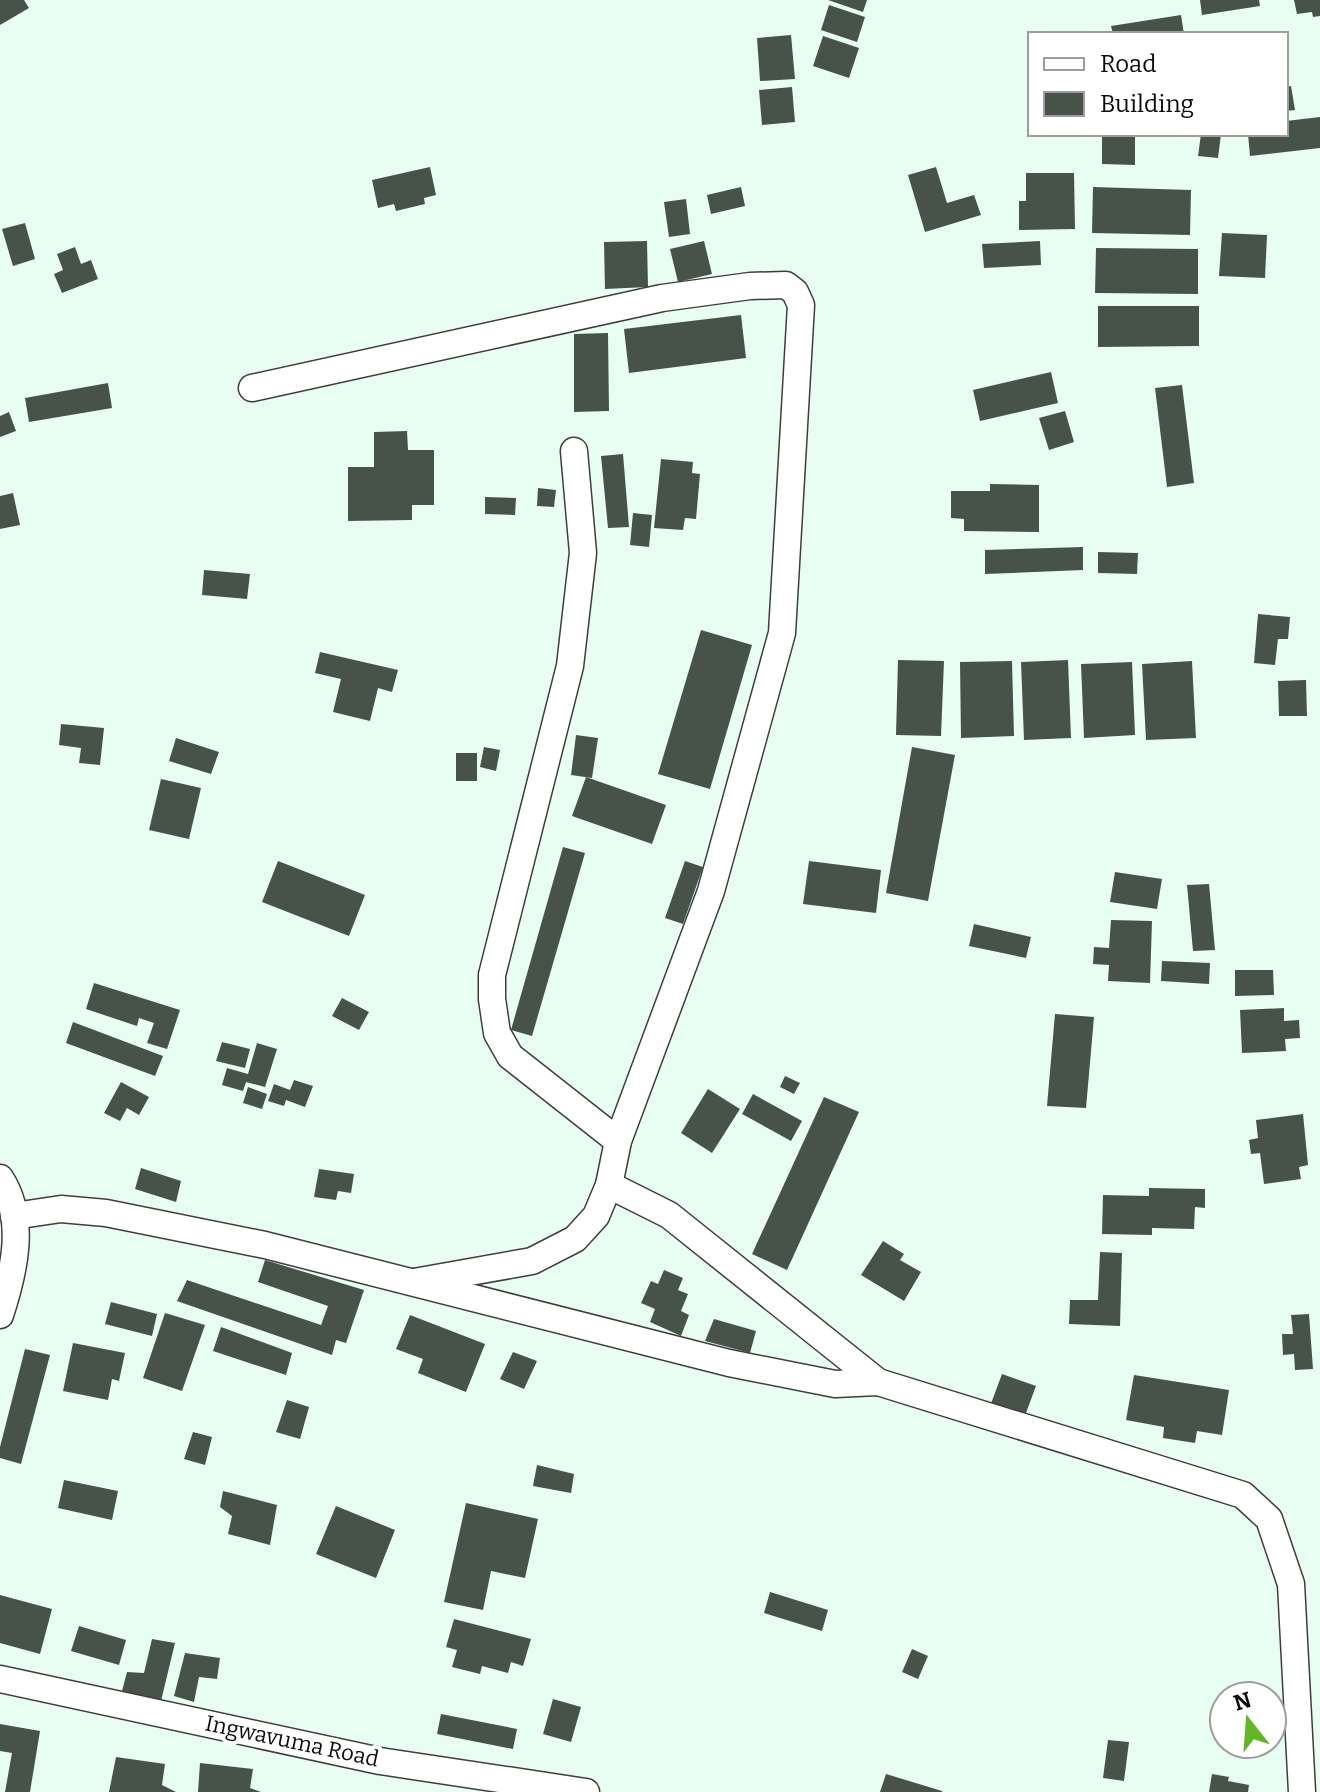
<svg xmlns="http://www.w3.org/2000/svg" width="1320" height="1792" viewBox="0 0 1320 1792" font-family="Bitter,serif">
<rect width="100%" height="100%" fill="#e9fef2"/>
<g fill="#475348">
<polygon points="0,0 24,0 29,8 0,25"/>
<polygon points="828,0 867,0 863,12"/>
<polygon points="1200,0 1259,0 1260,6 1202,15"/>
<polygon points="1294,0 1320,0 1320,16 1313,17 1312,12 1297,14"/>
<polygon points="829,5 865,17 857,42 821,30"/>
<polygon points="1181,15 1184,34 1113,34 1111,26"/>
<polygon points="791,35 795,79 760,81 757,38"/>
<polygon points="823,36 859,48 849,78 813,66"/>
<polygon points="1291,86 1295,110 1286,111 1286,87"/>
<polygon points="792,87 795,122 762,125 759,90"/>
<polygon points="1320,117 1320,148 1250,156 1248,134 1286,134 1286,121"/>
<polygon points="1102,134 1135,134 1135,165 1102,164"/>
<polygon points="1201,134 1221,134 1218,158 1198,156"/>
<polygon points="430,167 436,195 424,198 425,204 396,211 394,204 378,208 372,180"/>
<polygon points="936,167 947,203 974,195 981,215 925,232 908,175"/>
<polygon points="1026,173 1074,173 1075,229 1019,230 1019,201 1026,201"/>
<polygon points="741,187 745,206 711,214 707,195"/>
<polygon points="1093,187 1191,190 1190,235 1092,233"/>
<polygon points="686,199 690,234 669,237 664,202"/>
<polygon points="25,223 35,259 13,266 2,229"/>
<polygon points="1222,233 1267,235 1265,278 1219,276"/>
<polygon points="647,241 648,287 605,289 604,242"/>
<polygon points="704,241 712,274 678,282 670,249"/>
<polygon points="1040,241 1041,265 984,268 982,244"/>
<polygon points="75,247 81,264 91,260 98,279 62,293 54,274 63,270 57,254"/>
<polygon points="1096,248 1198,249 1198,294 1095,293"/>
<polygon points="1098,306 1199,306 1199,346 1098,347"/>
<polygon points="741,315 746,358 629,373 624,329"/>
<polygon points="608,333 609,411 574,412 574,334"/>
<polygon points="1051,372 1058,403 980,421 973,390"/>
<polygon points="108,383 112,408 29,422 25,398"/>
<polygon points="1182,385 1194,483 1167,487 1155,388"/>
<polygon points="1065,411 1074,442 1049,450 1039,418"/>
<polygon points="9,412 16,431 0,437 0,416"/>
<polygon points="407,431 408,450 434,450 434,505 412,505 412,520 348,521 348,467 374,467 374,432"/>
<polygon points="623,454 629,527 608,528 601,456"/>
<polygon points="661,459 693,462 692,473 700,474 696,519 685,518 683,530 654,528"/>
<polygon points="990,484 1039,485 1039,532 964,531 964,519 951,518 951,491 990,491"/>
<polygon points="538,488 556,490 554,507 537,506"/>
<polygon points="13,493 20,525 0,529 0,496"/>
<polygon points="485,497 516,498 515,515 485,514"/>
<polygon points="633,513 652,515 649,547 630,545"/>
<polygon points="1083,547 1083,570 985,574 985,550"/>
<polygon points="1098,552 1138,553 1137,574 1098,573"/>
<polygon points="204,570 250,574 247,599 202,595"/>
<polygon points="1258,614 1290,617 1288,639 1278,639 1275,665 1254,663"/>
<polygon points="701,630 752,645 710,789 658,774"/>
<polygon points="320,652 398,670 392,692 378,688 370,721 333,712 341,679 315,673"/>
<polygon points="898,660 944,661 941,736 896,735"/>
<polygon points="1068,660 1071,738 1024,740 1021,662"/>
<polygon points="1012,661 1014,736 961,738 960,662"/>
<polygon points="1192,661 1196,738 1146,740 1142,664"/>
<polygon points="1132,662 1135,735 1084,738 1081,664"/>
<polygon points="1306,680 1307,716 1279,716 1278,681"/>
<polygon points="61,724 104,728 100,765 79,763 81,748 59,745"/>
<polygon points="576,735 598,738 592,778 571,775"/>
<polygon points="176,738 219,752 211,774 169,761"/>
<polygon points="484,747 500,750 496,771 480,767"/>
<polygon points="912,747 955,755 928,901 886,893"/>
<rect x="456" y="753" width="21" height="28"/>
<polygon points="586,777 666,805 652,844 572,816"/>
<polygon points="161,779 201,788 189,839 149,830"/>
<polygon points="563,847 585,853 532,1036 511,1030"/>
<polygon points="278,861 365,895 349,936 262,902"/>
<polygon points="685,861 703,867 683,924 665,918"/>
<polygon points="809,861 881,870 876,913 803,904"/>
<polygon points="1115,872 1162,879 1157,909 1110,902"/>
<polygon points="1209,884 1215,950 1193,951 1187,885"/>
<polygon points="1111,920 1152,921 1150,983 1108,981 1109,965 1093,964 1094,947 1109,948"/>
<polygon points="974,924 1031,937 1026,958 969,946"/>
<polygon points="1162,961 1210,963 1209,984 1161,981"/>
<polygon points="1235,970 1273,970 1274,995 1235,996"/>
<polygon points="94,983 180,1010 167,1049 147,1043 154,1023 139,1018 137,1026 86,1009"/>
<polygon points="342,998 369,1012 359,1030 332,1016"/>
<polygon points="1284,1008 1284,1021 1299,1020 1300,1038 1285,1039 1286,1051 1242,1053 1240,1010"/>
<polygon points="1055,1014 1094,1017 1086,1108 1047,1106"/>
<polygon points="73,1022 163,1056 155,1076 66,1043"/>
<polygon points="222,1042 250,1049 245,1068 216,1061"/>
<polygon points="257,1043 277,1049 265,1087 246,1082 243,1091 222,1085 227,1068 248,1074"/>
<polygon points="785,1076 800,1083 794,1094 780,1087"/>
<polygon points="294,1080 313,1086 305,1107 286,1100 284,1106 268,1101 274,1084 290,1090"/>
<polygon points="121,1082 149,1097 139,1115 127,1108 120,1121 104,1113"/>
<polygon points="248,1087 267,1094 262,1109 243,1103"/>
<polygon points="708,1089 740,1109 712,1153 681,1133"/>
<polygon points="753,1094 802,1121 791,1141 742,1114"/>
<polygon points="824,1097 859,1112 787,1270 752,1254"/>
<polygon points="1303,1114 1308,1165 1299,1167 1301,1179 1264,1184 1260,1153 1251,1154 1249,1140 1258,1138 1256,1120"/>
<polygon points="141,1168 181,1181 176,1202 135,1189"/>
<polygon points="319,1169 354,1174 351,1193 338,1191 336,1200 314,1197"/>
<polygon points="1149,1188 1205,1189 1205,1208 1195,1207 1194,1229 1152,1228 1152,1235 1102,1234 1103,1195 1149,1196"/>
<polygon points="883,1241 904,1254 900,1260 921,1272 904,1301 861,1275"/>
<polygon points="1100,1252 1122,1253 1120,1326 1069,1324 1070,1300 1098,1300"/>
<polygon points="265,1260 364,1290 346,1343 336,1340 332,1355 177,1301 187,1280 321,1325 328,1306 258,1282"/>
<polygon points="664,1270 683,1278 678,1290 688,1294 681,1311 689,1315 681,1336 650,1322 655,1309 641,1303 651,1281 658,1284"/>
<polygon points="111,1302 157,1314 152,1336 105,1324"/>
<polygon points="165,1313 205,1325 182,1391 143,1378"/>
<polygon points="1309,1314 1313,1369 1295,1370 1294,1354 1283,1355 1282,1334 1293,1334 1291,1315"/>
<polygon points="410,1315 485,1344 466,1392 418,1373 423,1359 396,1349"/>
<polygon points="714,1319 756,1331 750,1353 705,1341"/>
<polygon points="221,1327 292,1353 286,1375 213,1351"/>
<polygon points="73,1343 125,1353 119,1381 112,1379 108,1400 63,1391"/>
<polygon points="25,1349 50,1355 21,1464 0,1458 0,1447"/>
<polygon points="513,1352 537,1361 524,1389 500,1379"/>
<polygon points="1002,1374 1036,1386 1020,1429 986,1417"/>
<polygon points="1134,1375 1229,1390 1222,1435 1197,1431 1195,1443 1163,1438 1164,1427 1126,1420"/>
<polygon points="287,1400 309,1407 300,1439 276,1432"/>
<polygon points="193,1432 212,1437 205,1465 184,1459"/>
<polygon points="537,1465 574,1474 571,1493 533,1486"/>
<polygon points="64,1480 118,1491 112,1520 58,1508"/>
<polygon points="223,1491 277,1505 270,1545 228,1534 232,1516 220,1507"/>
<polygon points="466,1503 538,1519 525,1578 491,1571 483,1610 444,1602"/>
<polygon points="336,1506 395,1530 376,1578 316,1554"/>
<polygon points="770,1592 828,1610 822,1631 764,1613"/>
<polygon points="0,1595 52,1609 40,1654 0,1643"/>
<polygon points="454,1619 531,1639 523,1666 511,1662 508,1673 482,1666 480,1674 452,1667 457,1650 446,1647"/>
<polygon points="79,1626 126,1640 119,1665 71,1651"/>
<polygon points="152,1639 175,1643 161,1701 122,1691 127,1672 144,1673"/>
<polygon points="912,1649 928,1656 918,1679 902,1672"/>
<polygon points="185,1653 220,1658 217,1679 199,1677 194,1702 174,1696"/>
<polygon points="553,1699 581,1707 571,1742 543,1734"/>
<polygon points="441,1714 517,1729 513,1749 437,1734"/>
<polygon points="0,1724 40,1731 30,1792 5,1792 12,1753 0,1751"/>
<polygon points="1108,1740 1129,1742 1124,1781 1103,1778"/>
<polygon points="116,1757 165,1764 162,1785 176,1792 109,1792"/>
<polygon points="200,1763 253,1769 250,1788 261,1792 198,1792"/>
<polygon points="886,1774 942,1791 942,1792 880,1792"/>
<polygon points="1212,1774 1229,1777 1228,1781 1249,1785 1248,1792 1209,1792"/>
</g>
<g fill="none" stroke-linecap="round" stroke-linejoin="round">
<g stroke="#3e3e3e" stroke-width="29">
<g id="minor">
<polyline points="252,388 662,298 750,286 786,285 795,292 801,305 782,633 711,891 618,1141 609,1185 596,1216 575,1239 532,1261 414,1282"/>
<polyline points="574,451 583,553 570,666 492,975 492,999 497,1033 510,1056 618,1141"/>
<path d="M0 1178C27 1219 14 1272 0 1315"/>
<polyline points="609,1185 669,1215 878,1382"/>
<polyline points="14,1216 61,1209 106,1213 265,1245 729,1363 835,1384 878,1382 1243,1495 1269,1519 1291,1584 1302,1792"/>
<polyline points="0,1679 380,1761 586,1792"/>
</g>
</g>
<use href="#minor" stroke="#fff" stroke-width="26"/>
</g>
<g text-anchor="middle" dominant-baseline="central" stroke-width="8" stroke-linejoin="round" paint-order="stroke">
<g font-size="22" fill="#0b0b0b" stroke="#fff">
<text transform="translate(292 1741) rotate(12)">Ingwavuma Road</text>
</g>
</g>
<rect x="1028" y="32" width="260" height="104" fill="#ffffff" stroke="#9d9d9d" stroke-width="2"/>
<rect x="1044" y="58" width="40" height="12" fill="#ffffff" stroke="#9d9d9d" stroke-width="2"/>
<text x="1100" y="72" font-size="24" fill="#0b0b0b">Road</text>
<rect x="1044" y="92" width="40" height="24" fill="#475348" stroke="#9d9d9d" stroke-width="2"/>
<text x="1100" y="112" font-size="24" fill="#0b0b0b">Building</text>
<g transform="translate(1248 1720) rotate(343)"><circle r="38" fill="#ffffff" stroke="#9d9d9d" stroke-width="2"/>
<path d="M0-6L14 30L0 20L-14 30Z" fill="#62b628"/>
<text y="-12" font-size="22" font-weight="bold" text-anchor="middle" fill="#0b0b0b">N</text>
</g>
</svg>
